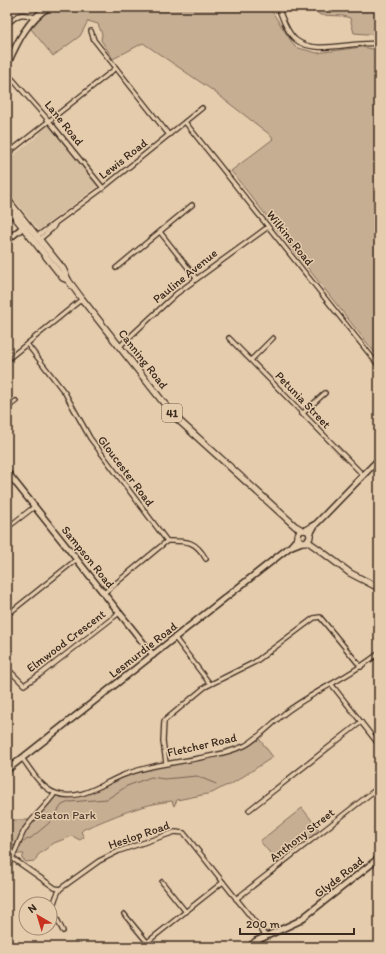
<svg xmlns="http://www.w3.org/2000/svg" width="386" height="954" viewBox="0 0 386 954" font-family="Itim,sans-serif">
<rect width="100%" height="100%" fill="#e5ccad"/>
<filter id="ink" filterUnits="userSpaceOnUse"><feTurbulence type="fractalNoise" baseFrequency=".025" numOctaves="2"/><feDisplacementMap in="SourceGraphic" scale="8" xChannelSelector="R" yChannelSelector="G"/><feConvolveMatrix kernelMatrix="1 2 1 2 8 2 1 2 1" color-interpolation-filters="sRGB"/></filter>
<g filter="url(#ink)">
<polygon fill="#d5bda0" points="49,123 98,186 39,230 7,191 7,161 39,135 40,131"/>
<g fill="#c6ae93" stroke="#806c58">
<polygon points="36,7 269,7 295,47 317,53 361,47 379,50 379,358 231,171 273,139 269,134 212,90 143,43 113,59 101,40 102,34 98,24 88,21 80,36 53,56 31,29 42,16"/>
<polygon points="311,7 379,7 379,35 354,33 350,18 343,16 320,15"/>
<path d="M257 736 273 757 230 785 225 786 212 793 177 800 174 806 172 801C141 804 113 817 84 829L81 832 84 837 80 840 72 836 54 843 38 855 35 861 26 862 22 859 24 854H15L7 866V820H31L55 793C66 795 75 795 86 793 98 790 110 780 122 776 162 761 224 763 257 736Z"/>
<polygon points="302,808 321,832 280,865 260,841"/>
</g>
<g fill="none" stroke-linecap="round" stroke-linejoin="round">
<g stroke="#766250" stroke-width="1">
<polyline points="24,841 31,838 49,823 62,805 69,802 107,799 127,786 151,777 164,779 197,776 216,784"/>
<polyline points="7,848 15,845"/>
</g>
<g stroke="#3b2a1e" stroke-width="6">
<g id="street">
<path d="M278 7C282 17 287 33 296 40 316 56 355 40 379 44"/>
<path d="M7 24C18 15 20 12 34 17"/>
<polyline points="91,31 94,40 169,135"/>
<polyline points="7,73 49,121 103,188"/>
<polyline points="185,122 379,366"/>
<polyline points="7,154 116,68"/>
<polyline points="160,232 196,278"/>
<polyline points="36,237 103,188 202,108"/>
<polyline points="39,240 53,228 55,224"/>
<polyline points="116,268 192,205"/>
<polyline points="229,338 363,475"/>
<polyline points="27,344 65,393 90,438 167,541 104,593"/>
<polyline points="120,346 176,294 268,227"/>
<polyline points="7,360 82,299"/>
<polyline points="251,360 273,338"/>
<polyline points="7,408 16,401"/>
<polyline points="302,414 325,393"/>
<polyline points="7,528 34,507"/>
<path d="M167 541C187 541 195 540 206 559"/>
<polyline points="7,615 77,559"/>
<polyline points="175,638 210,684"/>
<polyline points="7,668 24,685 42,673 119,613"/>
<polyline points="332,685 379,745"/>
<path d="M22 758C31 770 40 787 55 793 79 802 100 785 121 776 160 760 205 762 244 746 256 741 277 718 289 710 318 689 351 676 379 653"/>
<polyline points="166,763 163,741 164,721 205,687 255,662 314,618 320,617 361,667"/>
<polyline points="249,810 361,722"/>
<polyline points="12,858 55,888 60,889 99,861 119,851 175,832 184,833 266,936"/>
<path d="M7 866C16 855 18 841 25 829 34 816 46 806 55 793"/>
<polyline points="162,882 186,912"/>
<path d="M60 889C49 908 54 913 63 931"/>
<polyline points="236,899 379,787"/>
<polyline points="124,914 147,942"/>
<polyline points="141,947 223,882"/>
</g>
</g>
<g stroke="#3b2a1e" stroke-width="8">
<g id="secondary">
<path d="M7 65C17 43 27 20 49 7"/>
<polyline points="7,240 26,225"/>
<polyline points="7,472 153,655"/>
<polyline points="306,530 314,525"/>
<polyline points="310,534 315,525 379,459"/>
<polyline points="292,546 302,542"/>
<polyline points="7,770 291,546 298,538"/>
<polyline points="249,947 256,941 299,921 379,858"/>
</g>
</g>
<g stroke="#3b2a1e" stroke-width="8">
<g id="primary">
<polyline points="7,199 63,269 68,280 82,299 174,416 295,526 302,530"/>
<polyline points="7,207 63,278 68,280"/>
<circle cx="304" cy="536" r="6"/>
<polyline points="307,541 317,548 350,573 379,588"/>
</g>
</g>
<use href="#street" stroke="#e5ccad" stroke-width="3.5"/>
<use href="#secondary" stroke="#e5ccad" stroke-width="5"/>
<use href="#primary" stroke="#e5ccad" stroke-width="5.5"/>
</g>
</g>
<g text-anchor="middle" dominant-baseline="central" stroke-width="3" stroke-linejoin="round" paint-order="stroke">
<rect fill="#e5ccad" stroke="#6e5b49" stroke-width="1" x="162" y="404" width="20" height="18" rx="3"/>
<g font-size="11" font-weight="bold" fill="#3b2a1e">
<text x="172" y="413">41</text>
</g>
<g font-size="12" fill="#3b2a1e" stroke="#e5ccad">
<text transform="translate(64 123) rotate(51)">Lane Road</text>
<text transform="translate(123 159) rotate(-38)">Lewis Road</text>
<text transform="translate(290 238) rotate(51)">Wilkins Road</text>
<text transform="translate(185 276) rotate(-39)">Pauline Avenue</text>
<text transform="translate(143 359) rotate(52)">Canning Road</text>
<text transform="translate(303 400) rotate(46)">Petunia Street</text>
<text transform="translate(126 471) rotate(53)">Gloucester Road</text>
<text transform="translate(88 557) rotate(51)">Sampson Road</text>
<text transform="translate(66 641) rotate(-37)">Elmwood Crescent</text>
<text transform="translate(143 650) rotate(-38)">Lesmurdie Road</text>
<text transform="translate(202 745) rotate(-13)">Fletcher Road</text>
<text transform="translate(139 835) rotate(-19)">Heslop Road</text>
<text transform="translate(302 835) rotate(-38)">Anthony Street</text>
<text transform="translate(339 877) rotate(-38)">Glyde Road</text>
</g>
<g font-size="12" fill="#503e30" stroke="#e5ccad">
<text x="65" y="815">Seaton Park</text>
</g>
</g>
<rect width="386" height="954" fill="none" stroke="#e5ccad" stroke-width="24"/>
<rect x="12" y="12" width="362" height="930" fill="none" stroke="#3b2a1e" stroke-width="1.5" filter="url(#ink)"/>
<g transform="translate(38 916) rotate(322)"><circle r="19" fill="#e5ccad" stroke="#a18b74"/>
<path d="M0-3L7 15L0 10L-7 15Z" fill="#c8321e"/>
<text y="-6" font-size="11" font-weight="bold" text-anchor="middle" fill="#3b2a1e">N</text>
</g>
<path d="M240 928v6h114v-6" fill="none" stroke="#3b2a1e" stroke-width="2"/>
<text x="246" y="928" font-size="12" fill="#3b2a1e" stroke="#e5ccad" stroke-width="3" paint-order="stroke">200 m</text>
</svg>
